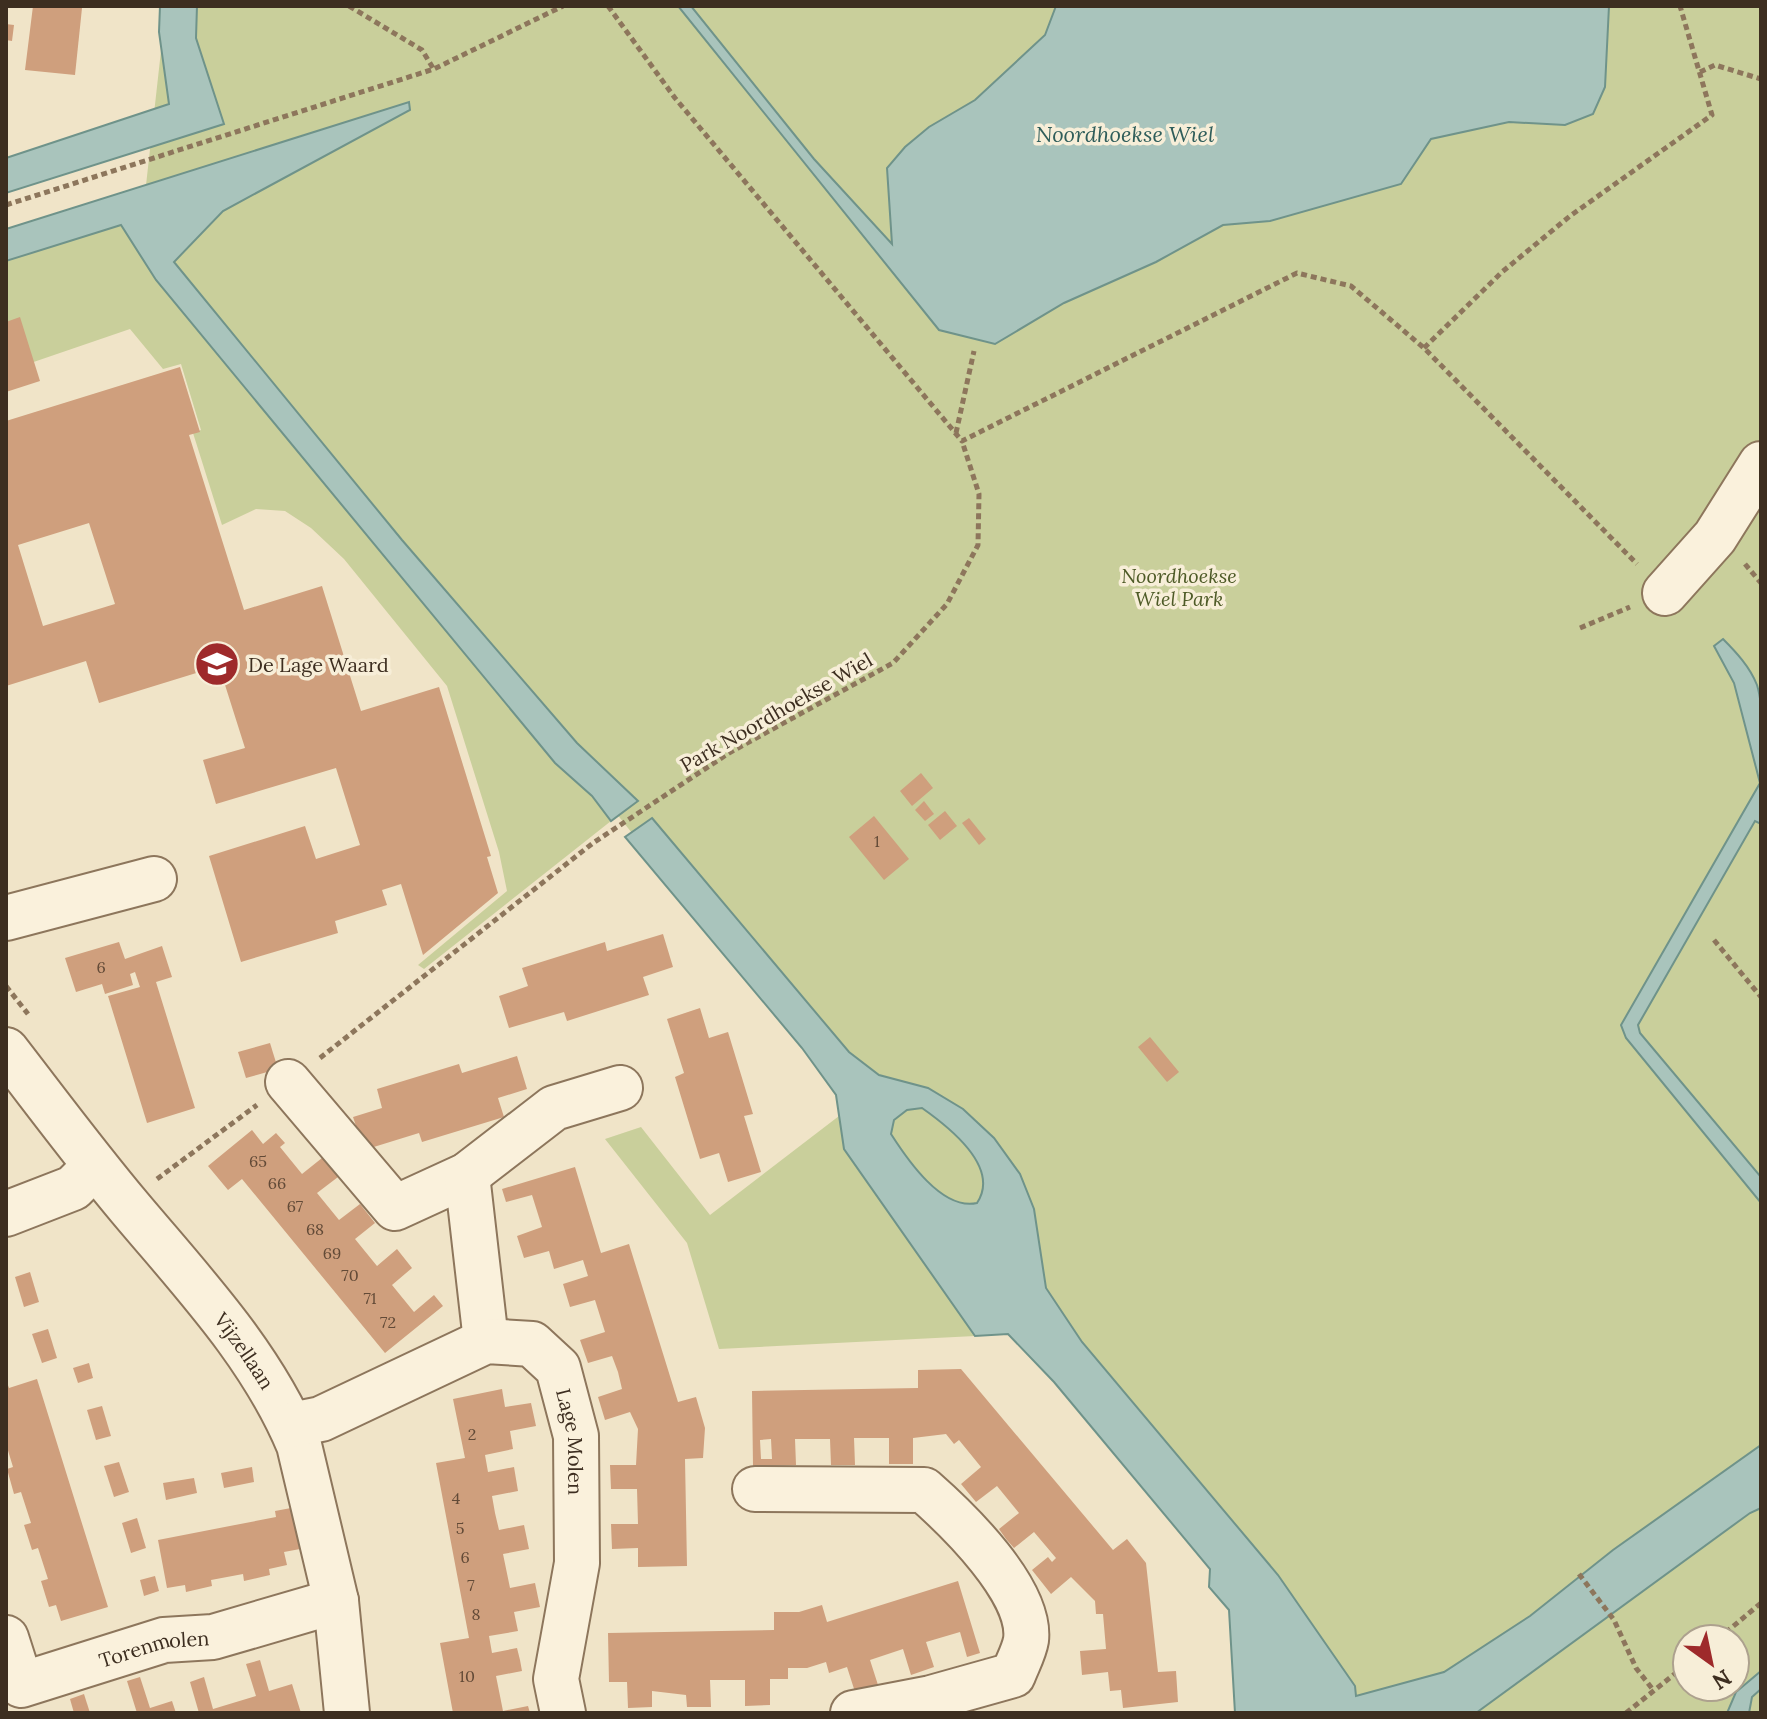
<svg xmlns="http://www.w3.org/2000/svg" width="1767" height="1719" viewBox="0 0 1767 1719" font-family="Lora,serif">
<rect width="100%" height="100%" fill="#f0e4c8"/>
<g fill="#c9cf9b" fill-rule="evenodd">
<path d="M166 6H1761V1713H1334L340 467 140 239ZM1687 1639H1735V1687H1687Z"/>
<polygon points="121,224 156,280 555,763 592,796 611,821 424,969 418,965 507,891 499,852 447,686 344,559 311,528 285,511 256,509 222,525 193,433 201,430 181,364 163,369 130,329 19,367 6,350 6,261"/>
<polygon points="839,1116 844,1149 975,1336 719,1349 687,1243 605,1139 641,1127 710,1215"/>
</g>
<g fill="#a9c4bc" stroke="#6f938a" stroke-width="2" fill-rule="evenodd">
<polygon points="160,6 197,6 196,38 224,124 6,193 6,158 169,104 159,32"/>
<polygon points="678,6 691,6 814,159 892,244 887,168 905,147 929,127 975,100 1045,35 1056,6 1609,6 1605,87 1593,114 1565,125 1509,122 1431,139 1401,184 1270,221 1223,225 1156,262 1064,303 995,344 939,330"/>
<polygon points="409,102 410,110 223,211 174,262 402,540 577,743 638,801 611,821 592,796 555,763 156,280 121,225 6,261 6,229"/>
<path d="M1723 639C1736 652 1750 667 1757 685 1767 717 1761 787 1761 824L1755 821 1638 1025 1640 1033 1761 1177V1203L1626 1038 1621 1025 1760 783 1734 683 1714 646Z"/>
<path d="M652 818 849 1052 879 1075 928 1088 963 1109 994 1138 1020 1174 1034 1209 1046 1288 1082 1342 1278 1575 1355 1686 1356 1696 1444 1672 1530 1616 1613 1550 1761 1445V1508L1750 1513 1476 1713H1235L1229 1610 1209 1587 1210 1569 1054 1382 1008 1334 975 1336 844 1149 836 1095 802 1048 625 837ZM922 1108C949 1127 1001 1167 977 1203 942 1211 907 1159 891 1134L894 1120 907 1110Z"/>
<polygon points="1761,1671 1761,1689 1752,1697 1749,1713 1727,1713 1736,1692"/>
</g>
<g fill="#cf9f7d" fill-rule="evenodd">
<polygon points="33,6 82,8 75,75 25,70"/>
<polygon points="6,24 14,25 12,41 6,40"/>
<polygon points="20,317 40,381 6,392 6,322"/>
<path d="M180 367 200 432 189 435 244 610 322 586 361 711 439 687 491 856 487 857 498 893 423 955 401 884 382 890 387 905 335 921 338 933 241 962 209 856 305 826 316 859 360 845 336 768 216 804 203 760 245 748 219 666 99 703 86 661 6 686V421ZM89 523 115 604 43 626 18 545Z"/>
<polygon points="921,773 933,788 912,806 900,791"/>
<polygon points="924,801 934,814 925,821 915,810"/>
<polygon points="945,811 957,826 940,840 928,825"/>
<polygon points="874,816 909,859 884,880 849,837"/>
<polygon points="969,818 986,839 979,845 962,823"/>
<polygon points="663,934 673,967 643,977 649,995 567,1021 564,1012 509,1028 499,996 528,986 522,968 605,942 607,951"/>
<polygon points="119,942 125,959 162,946 172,977 156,982 195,1108 147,1123 108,996 140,987 135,972 130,974 133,985 105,994 102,984 76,992 65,958"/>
<polygon points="700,1008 709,1038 728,1032 753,1114 744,1116 761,1172 728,1182 719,1153 700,1159 675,1077 684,1073 667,1019"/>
<polygon points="1150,1037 1179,1072 1167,1082 1138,1047"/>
<polygon points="270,1043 278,1069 246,1078 238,1052"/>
<polygon points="517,1056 527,1089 498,1098 504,1117 422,1142 419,1133 364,1150 353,1117 382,1108 377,1089 459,1064 462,1073"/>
<polygon points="252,1130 263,1144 276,1133 285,1143 280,1147 302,1174 322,1158 338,1177 317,1193 339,1220 360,1204 375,1223 355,1239 377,1266 397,1249 412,1268 392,1285 414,1312 434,1295 443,1306 385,1353 242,1179 228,1190 208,1166"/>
<polygon points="575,1167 601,1253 629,1244 678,1402 696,1397 705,1428 703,1458 685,1459 687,1566 638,1567 638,1548 612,1549 611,1524 638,1524 637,1489 611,1489 610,1465 636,1465 638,1429 630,1412 605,1420 598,1397 622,1389 618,1372 612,1356 588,1363 580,1340 605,1332 595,1300 570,1307 563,1284 588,1276 583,1260 554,1269 549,1251 524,1258 517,1236 542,1227 532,1195 506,1202 502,1189"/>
<polygon points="30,1272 39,1302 24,1307 15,1277"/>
<polygon points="48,1329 57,1358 42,1363 32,1334"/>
<polygon points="89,1363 93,1378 78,1383 73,1368"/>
<path d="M961 1369 1113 1550 1127 1539 1146 1563 1158 1672 1176 1671 1178 1702 1123 1708 1121 1690 1110 1691 1108 1672 1082 1675 1080 1651 1106 1649 1103 1614H1096L1095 1601 1071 1577 1051 1594 1032 1570 1048 1557 1052 1562 1056 1558 1034 1532 1014 1548 1006 1539 999 1529 1019 1513 997 1486 976 1502 961 1484 981 1467 959 1440 954 1444 946 1434 913 1438V1464H889V1438H854L855 1465H831L830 1439H795L796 1465 753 1466 752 1391 918 1388V1370ZM771 1439 772 1459H761L760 1440Z"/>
<polygon points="37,1379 108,1607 61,1621 56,1605 49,1607 41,1581 48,1579 38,1548 32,1550 24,1525 31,1523 21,1492 14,1494 7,1469 13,1467 6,1444 6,1380 9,1388"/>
<polygon points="502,1389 505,1407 531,1403 536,1426 510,1431 513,1449 485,1455 488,1472 514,1467 518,1491 492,1496 495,1513 499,1530 524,1525 529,1549 503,1554 510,1588 535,1583 540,1607 514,1612 518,1631 489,1636 492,1653 517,1648 520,1660 522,1671 496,1676 503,1711 528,1706 530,1713 453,1713 440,1643 469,1638 436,1463 465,1458 453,1399"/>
<polygon points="102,1406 111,1436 96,1440 87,1410"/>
<polygon points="119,1462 129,1492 114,1497 104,1466"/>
<polygon points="252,1467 254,1482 224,1488 221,1473"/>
<polygon points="194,1478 197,1493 166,1500 163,1483"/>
<polygon points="291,1508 300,1549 284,1552 287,1565 269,1569 270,1575 244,1581 243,1574 211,1580 212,1586 186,1592 185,1585 167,1588 158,1540 276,1517 275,1511"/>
<polygon points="137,1518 146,1548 131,1553 122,1523"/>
<polygon points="155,1576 159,1591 144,1596 140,1580"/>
<polygon points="958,1581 980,1653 967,1657 960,1632 926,1642 934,1667 911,1675 903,1649 870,1660 878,1685 855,1692 847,1667 829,1673 826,1662 807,1668 788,1668 788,1679 770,1679 770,1705 745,1706 745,1680 710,1680 711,1707 687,1707 686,1695 652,1691 652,1707 628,1708 627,1682 609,1682 608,1633 774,1630 774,1612 799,1612 822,1605 827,1622"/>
<polygon points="260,1660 269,1691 292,1684 301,1713 199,1713 190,1682 204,1677 213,1709 256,1696 246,1664"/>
<polygon points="140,1677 150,1708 172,1701 176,1713 137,1713 127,1681"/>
<polygon points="84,1694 90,1713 74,1713 70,1699"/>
</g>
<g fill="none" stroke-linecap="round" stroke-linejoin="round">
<g stroke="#8d765c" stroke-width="48">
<g id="minor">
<polyline points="1665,593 1715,537 1761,464"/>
<polyline points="6,918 154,879"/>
<path id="s1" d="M6 1050C47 1103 87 1157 130 1208 193 1283 261 1354 299 1445L336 1601 347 1713"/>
<polyline points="288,1082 395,1208 467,1175 554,1108 620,1088"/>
<polyline points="467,1175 486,1341"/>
<polyline points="6,1214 73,1188 95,1166"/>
<path id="s2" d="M291 1425 321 1419 486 1341 532 1344 558 1368 576 1436 577 1563 556 1679 563 1713"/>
<path d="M755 1489 924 1490C957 1519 1032 1591 1026 1640 1024 1652 1017 1664 1013 1675L931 1698 853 1713"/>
<path id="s3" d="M6 1638 21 1685 164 1640 213 1637 336 1601"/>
</g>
</g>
<g stroke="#8d765c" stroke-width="5" stroke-dasharray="6 4" stroke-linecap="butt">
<polyline points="349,6 422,50 433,68"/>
<polyline points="608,6 675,98 962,441 1297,273 1351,286 1424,348 1637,564"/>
<polyline points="1700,72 1715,65 1761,79"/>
<polyline points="6,205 434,69 563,6"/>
<polyline points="1424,348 1502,272 1570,216 1712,115 1680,6"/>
<polyline points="956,433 974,351"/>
<polyline points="1745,564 1761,583"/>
<polyline points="1580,628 1630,607"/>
<polyline points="1714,940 1761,997"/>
<polyline points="6,986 28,1014"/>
<polyline points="320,1058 593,843 729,753 893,663 947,604 978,545 979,494 962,441"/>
<polyline points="157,1179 257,1105"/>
<polyline points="1579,1574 1614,1620 1636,1668 1654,1691"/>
<polyline points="1718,1639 1761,1603"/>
<polyline points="1626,1713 1687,1664"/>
</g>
<use href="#minor" stroke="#faf1dc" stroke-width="44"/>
</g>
<defs>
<g id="school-disc" transform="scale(2.3)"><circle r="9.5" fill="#9e2a2b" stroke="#f7eed8"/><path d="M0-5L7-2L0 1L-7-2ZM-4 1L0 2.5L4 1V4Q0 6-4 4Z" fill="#fff"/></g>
</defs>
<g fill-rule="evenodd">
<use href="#school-disc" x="217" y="664"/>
</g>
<g text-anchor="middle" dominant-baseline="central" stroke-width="7" stroke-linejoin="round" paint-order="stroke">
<g font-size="16" fill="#624a37">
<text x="877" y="841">1</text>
<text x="101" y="967">6</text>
<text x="258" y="1161">65</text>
<text x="277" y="1183">66</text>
<text x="295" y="1206">67</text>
<text x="315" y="1229">68</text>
<text x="332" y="1253">69</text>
<text x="350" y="1275">70</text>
<text x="370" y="1298">71</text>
<text x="388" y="1322">72</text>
<text x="472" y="1434">2</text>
<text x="456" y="1498">4</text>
<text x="460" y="1528">5</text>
<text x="465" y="1557">6</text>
<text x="471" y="1585">7</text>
<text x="476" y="1614">8</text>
<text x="467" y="1676">10</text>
</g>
<g font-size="20" font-style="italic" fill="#4d5a26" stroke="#f7eed8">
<text x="1179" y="575">Noordhoekse<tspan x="1179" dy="23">Wiel Park</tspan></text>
</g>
<g font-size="20" fill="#3d2e20" stroke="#f7eed8" text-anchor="start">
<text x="248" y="664">De Lage Waard</text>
</g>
<g font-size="20" fill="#3d2e20" stroke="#f7eed8">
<text transform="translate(776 712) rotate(-30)">Park Noordhoekse Wiel</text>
<text stroke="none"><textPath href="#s1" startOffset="384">Vijzellaan</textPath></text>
<text stroke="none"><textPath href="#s2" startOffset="370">Lage Molen</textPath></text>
<text stroke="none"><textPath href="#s3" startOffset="188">Torenmolen</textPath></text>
</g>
<g font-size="22" font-style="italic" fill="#2f5d5a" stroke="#f7eed8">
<text x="1125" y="134">Noordhoekse Wiel</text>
</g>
</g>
<rect width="1767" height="1719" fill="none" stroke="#3d2e20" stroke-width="16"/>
<g transform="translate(1711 1663) rotate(147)"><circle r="38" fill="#f7eed8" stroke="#ada18e" stroke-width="2"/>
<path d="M0-6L14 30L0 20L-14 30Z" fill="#9e2a2b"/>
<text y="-12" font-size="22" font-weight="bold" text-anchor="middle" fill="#3d2e20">N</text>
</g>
</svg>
